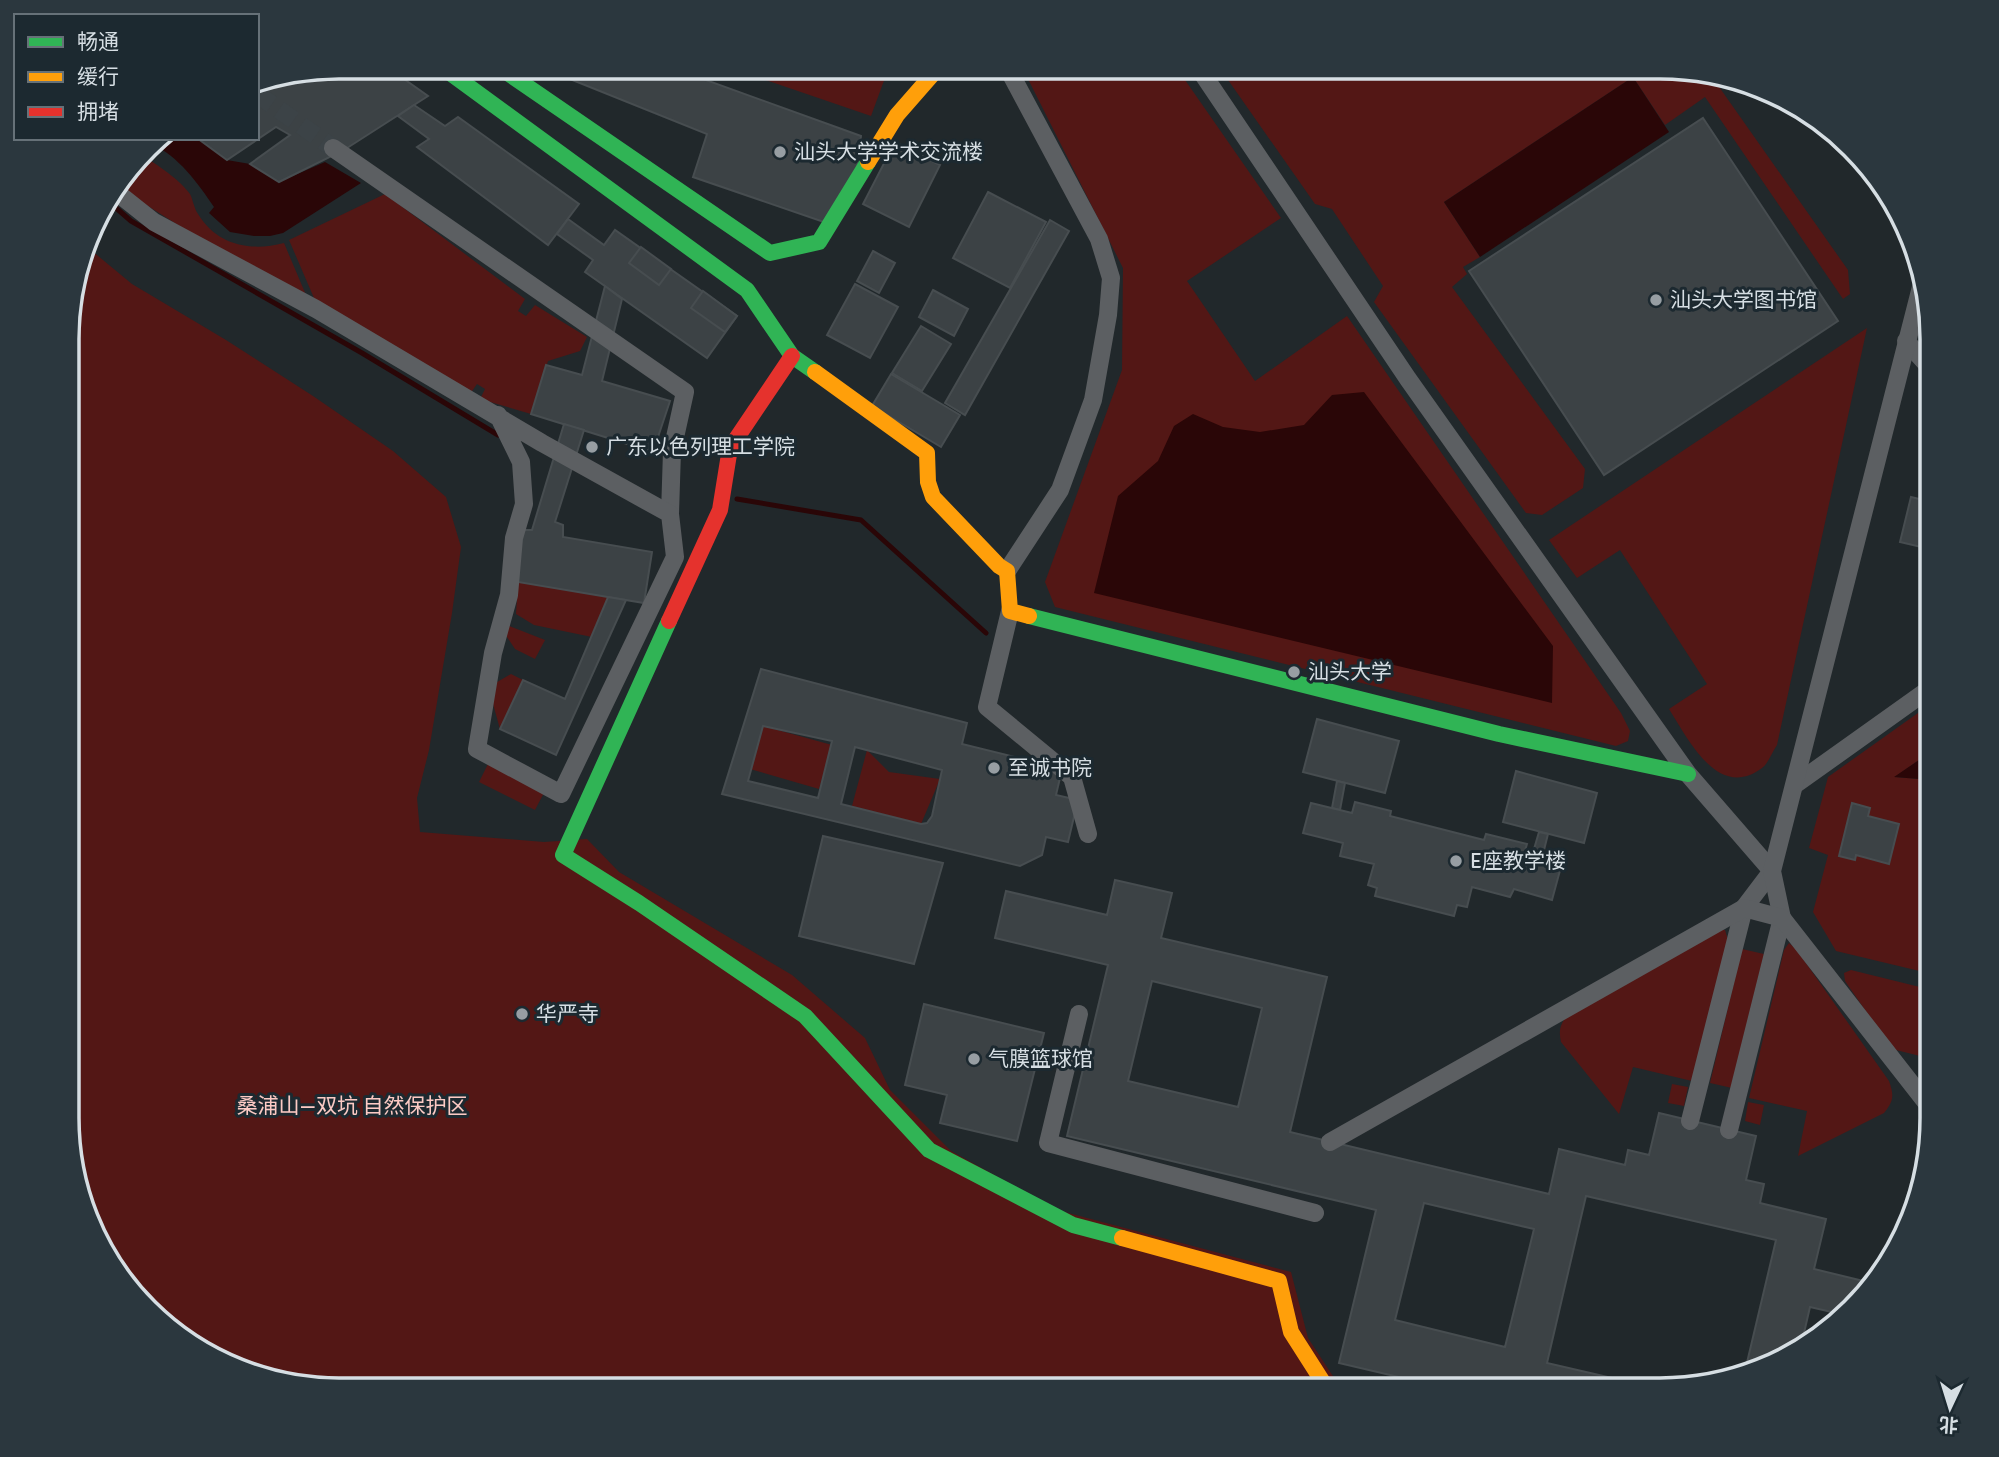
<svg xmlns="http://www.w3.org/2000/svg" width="1999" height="1457" viewBox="0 0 1999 1457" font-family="Signika,'Noto Sans SC',sans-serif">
<rect width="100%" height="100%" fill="#21282b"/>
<g fill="#531715">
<polygon points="728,67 889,67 871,116"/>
<polygon points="1022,67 1176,67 1281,218 1187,281 1255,381 1347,316 1621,713 1630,731 1628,741 1616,746 1055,607 1045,582 1122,370 1123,268"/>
<polygon points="1219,67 1678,67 1710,74 1848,270 1850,294 1843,299 1705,97 1665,125 1633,77 1444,202 1480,257 1463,267 1467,274 1452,287 1585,469 1583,488 1542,515 1526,513 1374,302 1383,286 1332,209 1315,204"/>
<path d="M142 156C156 163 181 181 190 194 193 200 194 208 198 214 217 245 250 252 284 243L306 295 208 244 118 187Z"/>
<polygon points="385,194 525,299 518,311 526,316 535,305 587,337 580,351 548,361 531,414 480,399 485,389 477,384 470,394 317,305 289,240"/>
<polygon points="86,246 132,284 226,340 313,396 393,451 446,497 461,547 452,613 429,750 417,798 420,832 544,842 587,839 619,872 792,975 865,1038 890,1090 951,1151 1057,1210 1291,1272 1308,1338 1342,1390 321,1390 251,1376 173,1334 103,1254 69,1153 69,304"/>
<path d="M1867 328 1777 745C1772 752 1768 764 1762 768 1718 801 1688 739 1669 709L1707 684 1620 550 1577 578 1549 540Z"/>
<polygon points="518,582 608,597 592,637 534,625 516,614"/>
<polygon points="507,625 545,640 535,659 515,649 505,634"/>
<polygon points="511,674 523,680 500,729 490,693 492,685"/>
<polygon points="1932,703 1932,760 1919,760 1895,777 1932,780 1932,974 1836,951 1813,912 1828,855 1809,848 1828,777"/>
<polygon points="763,726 832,745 819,789 750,769"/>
<polygon points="867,750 889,772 940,779 921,824 852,806"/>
<polygon points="491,758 548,785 535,810 479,782"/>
<path d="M1716 930H1725L1728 940 1692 1081 1633 1067 1619 1114 1561 1042C1558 1029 1561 1022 1570 1013Z"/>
<path d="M1789 943 1796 949 1889 1081C1894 1095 1894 1101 1884 1113L1798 1156 1807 1111 1749 1098 1784 950Z"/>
<polygon points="1742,949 1764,954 1732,1088 1710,1083"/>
<polygon points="1851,970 1932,990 1932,1059 1892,1049 1845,981 1844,973"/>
<polygon points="1672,1084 1688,1087 1684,1106 1668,1103"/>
<polygon points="1748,1102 1764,1105 1760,1125 1745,1121"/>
</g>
<g fill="#2a0607">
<polygon points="1633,77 1669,132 1480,257 1444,202"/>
<path d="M156 138H197L227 160 250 164 279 182 325 162 361 183 283 233 270 236H254L230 232 209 213 214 207C198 183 178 156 152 144Z"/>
<polygon points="1364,392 1553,646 1552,703 1094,593 1118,496 1158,461 1174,426 1193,414 1223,427 1260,432 1304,425 1332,395"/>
<polygon points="1919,760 1932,760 1932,780 1894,777"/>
</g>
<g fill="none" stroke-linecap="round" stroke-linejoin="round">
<g stroke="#2a0607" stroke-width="5">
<polyline points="108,201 131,221 362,353 498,435"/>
<polyline points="737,499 861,520 986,633"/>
</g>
</g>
<g fill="#3c4245" stroke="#474d50" stroke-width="2" fill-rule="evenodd">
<polygon points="335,67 345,74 355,67 387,67 428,96 344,150 279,182 250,164 290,135 276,127 227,160 197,138 257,138 257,83"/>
<polygon points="540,67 670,67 861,136 857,168 824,222 693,177 707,134"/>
<polygon points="414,105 445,126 458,117 579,204 548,245 417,147 429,139 398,116"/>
<polygon points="1703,118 1838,321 1604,475 1469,271"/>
<polygon points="895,142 940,165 909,227 863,204"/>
<polygon points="988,192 1046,222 1010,288 953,258"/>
<polygon points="568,219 604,245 615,230 737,316 707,358 585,272 593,260 557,234"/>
<polygon points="1050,220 1069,231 965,415 945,403"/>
<polygon points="641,247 671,269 659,285 629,263"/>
<polygon points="873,251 895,263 879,293 857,281"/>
<polygon points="855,284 898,307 870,358 827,335"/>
<polygon points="605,286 622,299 602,381 670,401 653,452 531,414 546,365 582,375"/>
<polygon points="933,290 968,309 954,336 919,317"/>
<polygon points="703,291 737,316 725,332 691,308"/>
<polygon points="921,326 951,344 922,391 892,373"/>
<polygon points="891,374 960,415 941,447 872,406"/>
<polygon points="564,424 584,430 555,522 563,525 563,537 652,552 644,603 518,582 520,530 532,530"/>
<polygon points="1911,497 1932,502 1932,591 1920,588 1930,549 1900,542"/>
<polygon points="608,597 626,600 556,755 500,729 523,680 565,699"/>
<path d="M761 669 967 723 962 744 1052 766 1060 778 1056 795 1078 800 1068 842 1046 837 1042 855 1020 866 722 794ZM763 726 832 741 818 798 748 781ZM855 747 942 770 932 816 927 823 921 824 841 804Z"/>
<polygon points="1317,719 1399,741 1385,793 1303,772"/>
<polygon points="1516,771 1597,793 1584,843 1503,822"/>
<polygon points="1337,781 1345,783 1340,810 1332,808"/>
<polygon points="1355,802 1391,811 1390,816 1484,840 1486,834 1527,844 1524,854 1562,863 1552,900 1514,889 1510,897 1472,887 1467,907 1457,905 1454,916 1375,896 1377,888 1368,885 1374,864 1340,856 1343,843 1303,833 1311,803 1352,813"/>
<polygon points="1852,803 1870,808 1868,816 1899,824 1889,864 1856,855 1855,860 1839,856"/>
<polygon points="1539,832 1548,834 1542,858 1532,856"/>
<polygon points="823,836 943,863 914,964 799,936"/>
<path d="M1115 880 1172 893 1161 938 1327 977 1290 1132 1549 1194 1559 1149 1625 1165 1628 1150 1649 1155 1659 1113 1756 1136 1746 1180 1764 1184 1760 1203 1826 1219 1814 1269 1876 1284 1840 1314 1810 1307 1801 1346 1780 1363 1745 1371 1776 1240 1586 1196 1547 1363 1664 1390H1454L1339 1363 1376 1210 1067 1136 1108 965 995 938 1006 891 1107 915ZM1152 981 1262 1008 1238 1107 1128 1081ZM1424 1203 1534 1229 1505 1347 1395 1320Z"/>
<polygon points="924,1004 1044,1033 1017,1141 940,1123 947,1095 905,1085"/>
</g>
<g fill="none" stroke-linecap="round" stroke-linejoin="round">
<polyline stroke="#3c4347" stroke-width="18" stroke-dasharray="18 9" stroke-linecap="butt" points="257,94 333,148"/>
<g stroke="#5c5f62" stroke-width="18">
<polyline points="1198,67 1408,379 1688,774 1772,871 1744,908 1690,1121"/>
<polyline points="333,148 685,392 672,451 670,514"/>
<polyline points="115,191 154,222 316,309 542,443 670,514 675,557 561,794 477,749 493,653 509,595 514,538 524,504 521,462 498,415"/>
<polyline points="1906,341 1932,370"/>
<polyline points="1007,571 1060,490 1093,400 1108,315 1111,278 1099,239 1007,67"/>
<polyline points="1010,611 987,707 1072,777 1088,834"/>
<polyline points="1796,784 1932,687"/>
<polyline points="1079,1014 1048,1143 1315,1213"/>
<polyline points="1729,1130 1782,918 1772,871 1922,283"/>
<polyline points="1330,1142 1744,908 1782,918 1932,1110"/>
</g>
<g stroke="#30b455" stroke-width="16">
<polyline points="442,67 747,290 792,356 815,372"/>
<polyline points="499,67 770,253 819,242 868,162"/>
<polyline points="1029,616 1499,734 1688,774"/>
<polyline points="669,621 563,855 639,903 805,1016 929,1150 1073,1225 1122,1238"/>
</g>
<g stroke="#ff9f0a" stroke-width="16">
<polyline points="868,162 897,115 939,67"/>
<polyline points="815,372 927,453 928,482 933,497 999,566 1007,571 1010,611 1029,616"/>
<polyline points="1122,1238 1279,1281 1291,1332 1328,1390"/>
</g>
<polyline stroke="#e5322d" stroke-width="16" points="669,621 720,510 730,448 792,356"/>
</g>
<g fill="#979ea3" stroke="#1c2930" stroke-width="2.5">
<circle cx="780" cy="152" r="7"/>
<circle cx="1656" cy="300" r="7"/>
<circle cx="592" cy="447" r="7"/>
<circle cx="1294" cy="672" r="7"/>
<circle cx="994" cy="768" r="7"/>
<circle cx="1456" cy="861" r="7"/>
<circle cx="522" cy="1014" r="7"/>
<circle cx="974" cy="1059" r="7"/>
</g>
<g text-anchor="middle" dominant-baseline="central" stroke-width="6" stroke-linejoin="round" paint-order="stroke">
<g font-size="21" fill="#d6dee3" stroke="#1c2930" text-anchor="start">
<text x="794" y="152">汕头大学学术交流楼</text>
<text x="1670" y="300">汕头大学图书馆</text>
<text x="606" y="447">广东以色列理工学院</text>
<text x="1308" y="672">汕头大学</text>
<text x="1008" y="768">至诚书院</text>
<text x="1470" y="861">E座教学楼</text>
<text x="536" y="1014">华严寺</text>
<text x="988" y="1059">气膜篮球馆</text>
</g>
<g font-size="21" fill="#fccac4" stroke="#1c2930">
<text x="352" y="1106">桑浦山—双坑 自然保护区</text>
</g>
</g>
<path d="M0 0H1999V1457H0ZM339 79H1660A260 260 0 0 1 1920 339V1118A260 260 0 0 1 1660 1378H339A260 260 0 0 1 79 1118V339A260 260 0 0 1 339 79Z" fill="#2b373e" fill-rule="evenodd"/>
<path fill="none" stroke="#d6dee3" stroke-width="3.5" d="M339 79H1660A260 260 0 0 1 1920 339V1118A260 260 0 0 1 1660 1378H339A260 260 0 0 1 79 1118V339A260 260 0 0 1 339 79Z"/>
<rect x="14" y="14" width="245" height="126" fill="#1c2930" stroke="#667178" stroke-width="2"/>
<rect x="28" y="37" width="35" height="10" fill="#30b455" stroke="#667178" stroke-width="2"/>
<text x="77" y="49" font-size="21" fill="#d6dee3">畅通</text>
<rect x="28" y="72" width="35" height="10" fill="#ff9f0a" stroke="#667178" stroke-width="2"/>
<text x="77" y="84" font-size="21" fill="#d6dee3">缓行</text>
<rect x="28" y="107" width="35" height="10" fill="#e5322d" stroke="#667178" stroke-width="2"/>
<text x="77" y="119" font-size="21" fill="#d6dee3">拥堵</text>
<g transform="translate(1950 1408) rotate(184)" stroke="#1c2930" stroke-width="5" paint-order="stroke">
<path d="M0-5L12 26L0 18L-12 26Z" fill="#d6dee3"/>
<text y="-10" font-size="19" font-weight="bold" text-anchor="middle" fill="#d6dee3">北</text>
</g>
</svg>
